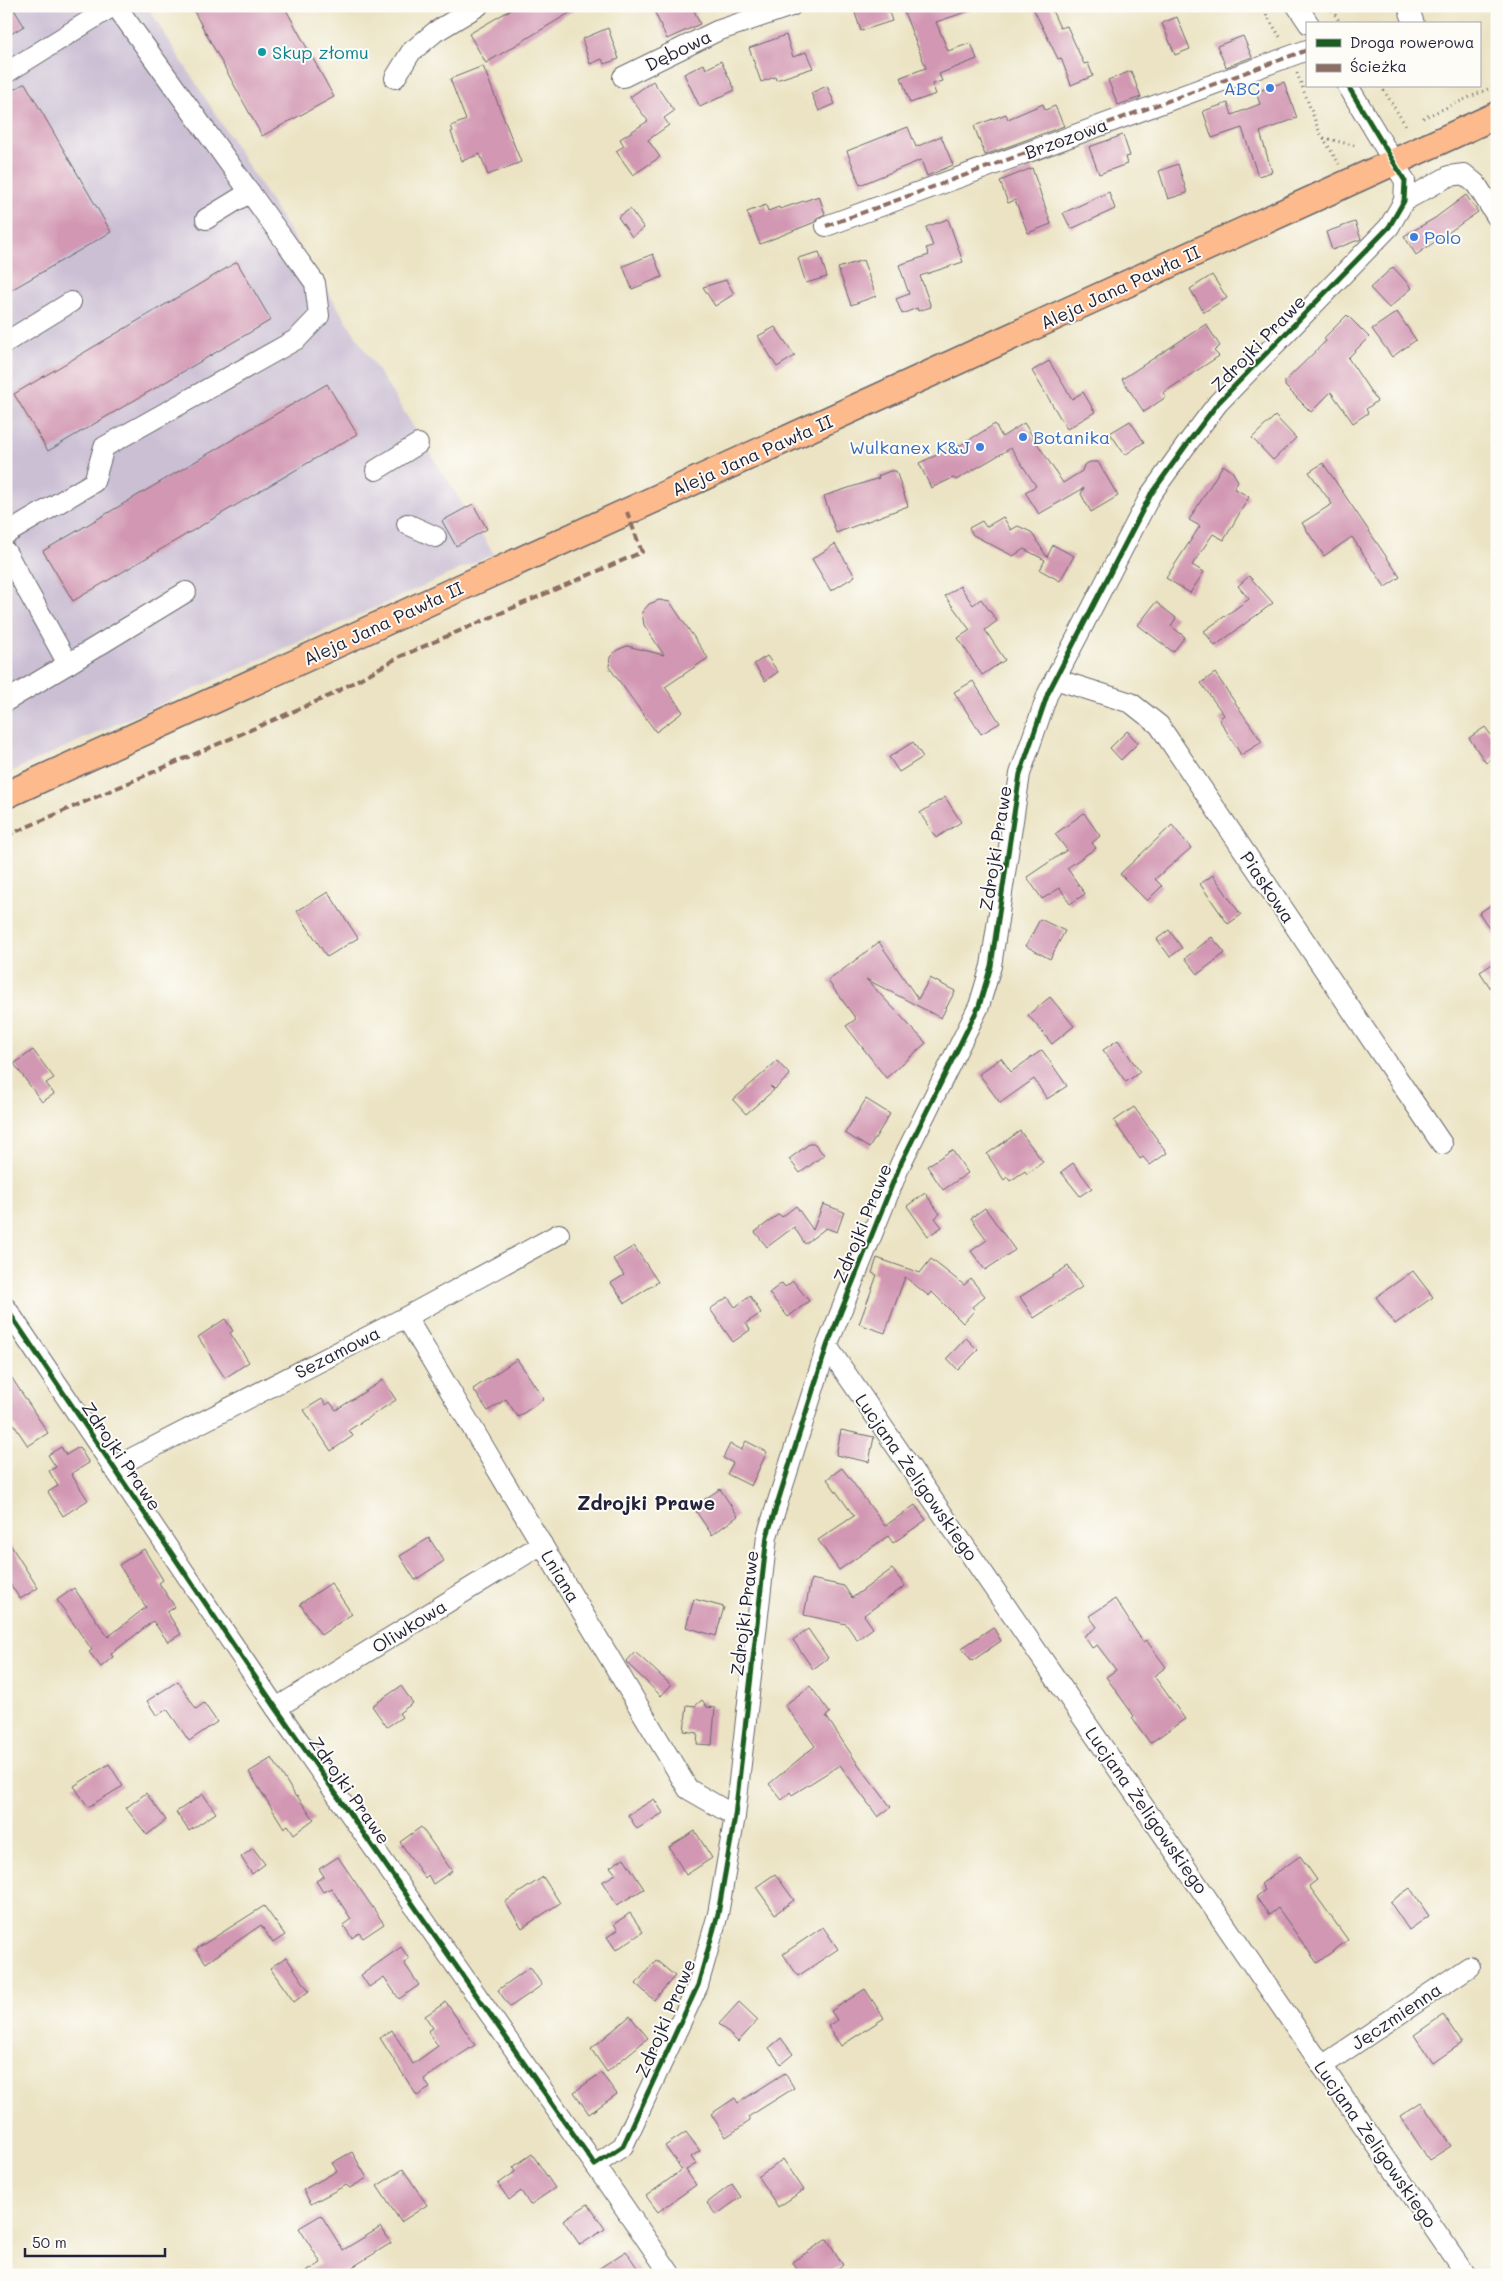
<svg xmlns="http://www.w3.org/2000/svg" width="1503" height="2281" viewBox="0 0 1503 2281" font-family="Mali,sans-serif">
<rect width="100%" height="100%" fill="#fdfcf7"/>
<filter id="ink" filterUnits="userSpaceOnUse"><feTurbulence type="fractalNoise" baseFrequency=".02" numOctaves="2"/><feDisplacementMap in="SourceGraphic" scale="10" xChannelSelector="R" yChannelSelector="G"/><feConvolveMatrix kernelMatrix="1 2 1 2 8 2 1 2 1" color-interpolation-filters="sRGB"/></filter>
<filter id="wash" filterUnits="userSpaceOnUse"><feTurbulence type="fractalNoise" baseFrequency=".0096" numOctaves="4" result="noise"/><feDisplacementMap in="SourceGraphic" scale="20" xChannelSelector="R" yChannelSelector="G"/><feGaussianBlur stdDeviation="1.12" result="paint"/><feColorMatrix in="noise" values="0 0 0 0 0 0 0 0 0 0 0 0 0 0 0 0 0 1.4 0 .05"/><feComposite in="paint" operator="in"/></filter>
<g filter="url(#wash)">
<rect width="100%" height="100%" fill="#ebe3c3"/>
<polygon fill="#cbbfd4" points="6,6 147,6 494,554 6,774"/>
<g id="blocks">
<g fill="#d297b2">
<polygon points="6,6 12,6 24,26 6,37"/>
<polygon points="191,6 284,6 334,97 262,136"/>
<polygon points="517,6 581,6 486,63 469,34"/>
<polygon points="652,6 692,6 700,24 667,39"/>
<polygon points="865,6 887,6 892,21 861,31 854,10"/>
<polygon points="919,6 974,6 975,9 936,22 948,51 971,43 977,59 939,74 942,81 932,84 936,94 910,103 901,77 926,68 904,12"/>
<polygon points="1032,6 1050,6 1060,28 1067,26 1084,64 1088,63 1093,76 1071,85 1061,58 1058,59"/>
<polygon points="1177,17 1190,49 1175,55 1162,23"/>
<polygon points="608,28 619,59 604,64 602,59 590,64 582,39"/>
<polygon points="786,35 793,57 806,52 813,68 776,80 775,77 761,82 749,48"/>
<polygon points="1243,36 1252,57 1226,67 1217,46"/>
<polygon points="721,61 735,90 700,107 684,74 704,64 706,69"/>
<polygon points="483,66 521,162 488,175 480,154 462,161 451,132 453,131 451,126 466,120 450,79"/>
<polygon points="1131,71 1141,97 1118,105 1108,80"/>
<polygon points="653,81 674,111 664,118 669,125 648,140 660,157 633,175 616,151 624,146 620,139 648,121 630,97"/>
<polygon points="1284,82 1297,118 1260,132 1272,172 1258,176 1242,128 1212,138 1203,111 1228,103 1232,115 1260,104 1256,92"/>
<polygon points="25,83 111,232 6,293 6,94"/>
<polygon points="827,86 835,104 819,111 811,93"/>
<polygon points="1043,104 1045,110 1055,106 1064,126 985,155 974,126 1006,114 1008,119"/>
<polygon points="908,127 916,147 941,136 953,165 927,176 921,160 860,185 847,151"/>
<polygon points="1123,135 1130,156 1125,157 1127,164 1099,174 1089,147"/>
<polygon points="1178,164 1187,193 1168,199 1159,171"/>
<polygon points="1032,168 1051,224 1028,233 1015,200 1008,203 1000,181"/>
<polygon points="1109,192 1115,209 1071,229 1063,213"/>
<polygon points="1466,195 1478,212 1416,255 1404,236 1435,218"/>
<polygon points="819,196 825,214 817,218 815,222 760,244 747,212 766,205 768,211 779,207 780,209"/>
<polygon points="630,209 644,228 632,237 618,217"/>
<polygon points="948,219 963,262 920,276 931,307 918,311 917,308 902,314 896,299 909,294 899,265 929,255 926,248 933,246 926,227"/>
<polygon points="1355,222 1361,239 1332,250 1326,232"/>
<polygon points="819,252 827,277 806,283 798,258"/>
<polygon points="653,254 662,277 632,289 623,266"/>
<polygon points="863,260 876,296 851,305 838,268"/>
<polygon points="237,262 271,320 48,451 14,394"/>
<polygon points="1393,267 1412,288 1389,308 1370,288"/>
<polygon points="1212,275 1227,298 1204,312 1190,289"/>
<polygon points="726,280 734,294 715,306 703,287"/>
<polygon points="1397,312 1416,340 1392,357 1372,329"/>
<polygon points="1347,315 1369,337 1348,358 1377,401 1366,409 1368,413 1353,423 1331,392 1311,412 1285,386 1285,381 1326,341 1324,338"/>
<polygon points="1206,324 1220,346 1214,351 1219,356 1163,393 1166,397 1144,412 1122,379"/>
<polygon points="775,327 795,356 777,367 758,336"/>
<polygon points="1049,361 1072,399 1083,392 1095,412 1067,429 1032,371"/>
<polygon points="327,384 357,434 73,601 43,551"/>
<polygon points="1275,416 1296,438 1273,460 1252,438"/>
<polygon points="1130,421 1144,442 1125,455 1110,433"/>
<polygon points="1024,423 1063,483 1082,471 1084,465 1090,462 1098,462 1118,496 1091,512 1081,494 1084,488 1039,514 1025,492 1036,486 1011,448 956,480 953,478 931,488 919,463 950,449 951,451 995,424 1002,437"/>
<polygon points="1323,463 1400,577 1385,587 1352,537 1324,556 1302,523 1332,504 1309,472"/>
<polygon points="1223,465 1232,471 1238,481 1234,488 1249,497 1224,540 1213,534 1192,565 1204,572 1190,593 1166,578 1200,526 1189,520"/>
<polygon points="890,471 896,471 908,506 836,533 824,496 879,478 878,476"/>
<polygon points="473,504 487,529 456,546 442,521"/>
<polygon points="1003,517 1011,530 1018,526 1031,532 1047,557 1053,545 1074,556 1060,581 1040,570 1045,560 1024,549 1013,556 973,535 969,528 982,521 986,527"/>
<polygon points="835,544 855,576 831,591 812,559"/>
<polygon points="1249,576 1273,603 1215,646 1204,631 1249,599 1238,586"/>
<polygon points="960,586 973,605 981,599 997,621 985,630 1005,660 982,675 958,638 970,630 945,596"/>
<polygon points="659,600 670,602 708,658 665,687 683,712 656,732 609,667 610,657 617,650 627,646 664,655 644,625 642,612 649,604"/>
<polygon points="1156,602 1176,618 1171,626 1185,637 1173,652 1138,625"/>
<polygon points="767,656 778,672 765,681 754,664"/>
<polygon points="1215,673 1262,742 1241,755 1219,719 1224,715 1201,683"/>
<polygon points="973,681 1000,723 981,734 954,692"/>
<polygon points="1485,727 1497,743 1497,755 1486,763 1469,738"/>
<polygon points="1127,731 1138,743 1121,760 1110,748"/>
<polygon points="913,742 923,757 899,772 889,757"/>
<polygon points="945,797 961,822 936,838 920,813"/>
<polygon points="1084,813 1100,836 1092,843 1096,848 1067,868 1085,894 1070,904 1060,888 1042,899 1027,877 1067,850 1055,834"/>
<polygon points="1172,825 1191,848 1155,879 1162,886 1147,901 1120,874"/>
<polygon points="1213,875 1241,915 1228,924 1200,884"/>
<polygon points="328,892 358,938 327,957 297,911"/>
<polygon points="1497,901 1497,939 1479,913"/>
<polygon points="1040,919 1065,931 1050,959 1026,946"/>
<polygon points="1169,930 1182,948 1170,957 1157,939"/>
<polygon points="1212,937 1225,953 1198,974 1185,958"/>
<polygon points="879,942 918,999 930,978 955,991 941,1018 866,979 926,1043 886,1078 846,1026 856,1019 828,981"/>
<polygon points="1497,961 1497,998 1480,972"/>
<polygon points="1050,997 1074,1026 1052,1044 1028,1015"/>
<polygon points="1118,1040 1140,1072 1126,1082 1103,1050"/>
<polygon points="33,1050 54,1078 46,1083 54,1094 42,1102 14,1064"/>
<polygon points="1042,1050 1067,1086 1047,1099 1034,1079 1000,1103 979,1074 1001,1058 1011,1072"/>
<polygon points="777,1061 790,1075 775,1089 770,1086 774,1090 746,1114 733,1100"/>
<polygon points="866,1099 890,1114 869,1148 845,1133"/>
<polygon points="1134,1107 1167,1153 1150,1165 1143,1157 1140,1159 1114,1121"/>
<polygon points="1020,1131 1043,1162 1027,1174 1025,1171 1010,1181 1007,1177 1004,1180 987,1154"/>
<polygon points="809,1144 815,1144 824,1155 800,1173 789,1159"/>
<polygon points="952,1150 968,1173 943,1190 927,1166"/>
<polygon points="1073,1163 1092,1188 1080,1196 1061,1172"/>
<polygon points="925,1193 940,1214 935,1218 942,1227 928,1236 907,1206"/>
<polygon points="823,1204 844,1212 837,1232 826,1228 805,1244 794,1227 767,1247 755,1232 779,1214 782,1217 796,1206 813,1230"/>
<polygon points="985,1208 1015,1250 985,1270 971,1251 987,1240 971,1218"/>
<polygon points="634,1246 658,1282 625,1303 611,1283 624,1275 613,1259"/>
<polygon points="877,1258 920,1273 931,1259 964,1285 971,1279 985,1296 972,1307 975,1310 963,1323 932,1292 929,1296 905,1277 885,1333 859,1324 877,1275 872,1273"/>
<polygon points="1068,1266 1082,1287 1034,1318 1020,1297"/>
<polygon points="1413,1271 1433,1297 1395,1324 1376,1297"/>
<polygon points="793,1281 809,1301 788,1317 769,1293 782,1283 785,1287"/>
<polygon points="750,1296 761,1313 746,1323 750,1330 733,1342 710,1309 728,1297 735,1307"/>
<polygon points="225,1319 233,1331 230,1333 249,1362 225,1378 198,1337"/>
<polygon points="966,1338 978,1350 958,1370 947,1358"/>
<polygon points="517,1359 544,1399 518,1417 506,1399 488,1411 473,1389"/>
<polygon points="6,1369 48,1433 28,1446 6,1413"/>
<polygon points="383,1380 396,1400 349,1430 353,1436 331,1451 304,1410 322,1399 326,1405 330,1402 336,1410"/>
<polygon points="841,1430 874,1437 869,1462 836,1455"/>
<polygon points="746,1441 767,1452 751,1486 727,1474 733,1463 723,1458 730,1444 741,1450"/>
<polygon points="61,1447 66,1455 79,1447 89,1463 71,1474 88,1500 63,1516 48,1492 58,1486 49,1471 56,1467 48,1455"/>
<polygon points="842,1468 885,1526 915,1505 926,1520 893,1543 888,1536 839,1570 818,1540 854,1516 827,1479"/>
<polygon points="720,1489 738,1516 712,1535 693,1507"/>
<polygon points="6,1538 38,1588 20,1599 6,1578"/>
<polygon points="429,1538 444,1561 415,1580 400,1556"/>
<polygon points="144,1549 163,1580 159,1583 175,1607 167,1612 181,1634 168,1642 153,1621 111,1654 113,1657 101,1667 89,1652 92,1650 57,1600 74,1588 108,1637 146,1607 119,1565"/>
<polygon points="892,1569 905,1586 864,1615 873,1628 857,1640 846,1624 804,1615 811,1579 844,1586 852,1598"/>
<polygon points="331,1583 352,1614 321,1635 300,1604"/>
<polygon points="694,1599 724,1607 716,1636 686,1627"/>
<polygon points="1115,1599 1143,1642 1146,1640 1166,1667 1154,1676 1185,1719 1150,1743 1132,1718 1134,1716 1106,1677 1116,1670 1097,1645 1092,1648 1084,1636 1097,1627 1089,1616"/>
<polygon points="993,1627 1001,1641 972,1661 962,1648"/>
<polygon points="808,1629 828,1658 813,1669 793,1640"/>
<polygon points="635,1652 671,1685 661,1696 626,1662"/>
<polygon points="178,1681 196,1709 204,1703 217,1722 189,1741 167,1709 157,1716 147,1701"/>
<polygon points="401,1686 413,1703 399,1713 402,1717 387,1727 372,1706"/>
<polygon points="810,1686 830,1713 826,1716 855,1760 891,1807 878,1817 840,1765 792,1795 790,1792 782,1800 769,1784 815,1746 785,1705"/>
<polygon points="702,1700 707,1707 715,1708 712,1745 697,1744 698,1733 684,1731 687,1705 695,1706"/>
<polygon points="272,1758 296,1797 297,1796 314,1819 294,1834 288,1825 284,1828 249,1772"/>
<polygon points="109,1764 123,1786 88,1807 74,1786"/>
<polygon points="146,1793 166,1820 147,1835 126,1808"/>
<polygon points="203,1794 216,1813 189,1831 176,1812"/>
<polygon points="654,1799 663,1813 637,1829 628,1815"/>
<polygon points="421,1827 452,1871 433,1884 428,1875 425,1878 400,1842"/>
<polygon points="695,1831 712,1858 686,1875 669,1847"/>
<polygon points="253,1848 265,1864 252,1874 241,1857"/>
<polygon points="1300,1856 1317,1880 1309,1886 1348,1940 1317,1963 1278,1908 1269,1915 1256,1897 1265,1890 1261,1884"/>
<polygon points="338,1857 384,1924 363,1938 359,1933 352,1938 343,1925 351,1919 331,1888 323,1892 316,1881 324,1876 319,1869"/>
<polygon points="624,1858 644,1889 617,1905 602,1882 616,1874 610,1867"/>
<polygon points="775,1874 794,1900 775,1914 756,1887"/>
<polygon points="543,1877 560,1903 522,1928 505,1902"/>
<polygon points="1410,1888 1429,1916 1409,1930 1390,1902"/>
<polygon points="264,1906 285,1935 273,1943 261,1925 206,1963 196,1949"/>
<polygon points="630,1913 643,1932 616,1950 607,1937 618,1930 614,1924"/>
<polygon points="823,1927 838,1949 798,1976 783,1954"/>
<polygon points="401,1947 409,1959 404,1963 419,1985 399,1999 384,1977 369,1987 361,1975"/>
<polygon points="286,1957 309,1991 294,2002 270,1968"/>
<polygon points="656,1960 675,1976 654,2000 636,1984"/>
<polygon points="530,1967 542,1985 510,2007 498,1990"/>
<polygon points="865,1989 884,2018 841,2046 828,2026 837,2020 831,2011"/>
<polygon points="446,2002 475,2045 424,2079 430,2088 417,2096 380,2038 392,2030 413,2064 438,2046 428,2031 433,2028 425,2016"/>
<polygon points="739,2002 758,2020 738,2042 719,2024"/>
<polygon points="1443,2015 1462,2043 1433,2063 1414,2035"/>
<polygon points="630,2016 648,2038 607,2072 591,2049"/>
<polygon points="781,2038 793,2054 781,2064 769,2048"/>
<polygon points="601,2073 617,2094 589,2114 574,2092"/>
<polygon points="785,2073 794,2088 748,2117 750,2121 726,2137 711,2114 735,2098 738,2103"/>
<polygon points="1421,2102 1451,2146 1429,2160 1400,2116"/>
<polygon points="686,2132 700,2151 691,2157 696,2164 686,2170 696,2185 658,2212 646,2196 682,2170 665,2146"/>
<polygon points="352,2152 367,2178 350,2188 346,2185 311,2204 303,2190 337,2171 332,2163"/>
<polygon points="532,2154 555,2188 530,2205 521,2191 509,2200 498,2184 515,2172 513,2167"/>
<polygon points="783,2159 804,2190 778,2207 758,2177"/>
<polygon points="403,2169 427,2205 401,2222 377,2186"/>
<polygon points="732,2184 741,2197 716,2215 707,2203"/>
<polygon points="588,2204 605,2229 580,2245 563,2220"/>
<polygon points="321,2215 343,2250 381,2227 391,2243 340,2275 301,2275 321,2263 299,2228"/>
<polygon points="827,2239 843,2265 827,2275 801,2275 792,2262"/>
<polygon points="626,2251 642,2275 589,2275"/>
</g>
</g>
</g>
<g filter="url(#ink)">
<use href="#blocks" fill-opacity="0" stroke="#68666b" stroke-width="1"/>
<g fill="none" stroke-linecap="round" stroke-linejoin="round">
<g stroke="#68666b" stroke-width="22">
<g id="minor">
<polyline points="1297,6 1309,24"/>
<polyline points="1408,6 1414,24"/>
<polyline points="6,73 113,6"/>
<polyline points="623,77 717,31 791,6"/>
<polyline points="395,78 411,52 435,32 478,6"/>
<polyline points="1404,201 1449,176 1464,174 1476,184 1497,217"/>
<polyline points="206,219 250,192"/>
<polyline points="826,226 1307,50"/>
<polyline points="6,342 71,302"/>
<polyline points="376,470 418,444"/>
<polyline points="407,524 436,537"/>
<polyline points="6,534 94,482 104,447 297,339 319,316 315,283 116,6"/>
<polyline points="6,552 68,664 6,701"/>
<polyline points="68,664 186,592"/>
<polyline points="1055,679 1131,703 1159,725 1442,1144"/>
<polyline points="6,1308 276,1708 595,2165 623,2146 698,1985 718,1914 735,1816 767,1536 827,1346 900,1165 979,1006 991,966 1020,774 1048,693 1151,494 1187,444 1218,403 1389,227 1404,201 1405,181 1348,86"/>
<polyline points="406,1317 688,1789 735,1816"/>
<polyline points="827,1346 1466,2275"/>
<polyline points="113,1468 406,1317 559,1234"/>
<polyline points="276,1708 542,1544"/>
<polyline points="1322,2066 1469,1967"/>
<polyline points="595,2165 671,2275"/>
</g>
</g>
<g stroke="#68666b" stroke-width="29">
<polyline id="major" points="6,795 1497,115"/>
</g>
<g stroke="#68666b" stroke-width="3" stroke-dasharray="1 4" stroke-linecap="butt">
<polyline points="1261,6 1282,40"/>
<polyline points="1330,6 1341,24"/>
<polyline points="1297,73 1319,131 1339,164"/>
<polyline points="1381,86 1406,126"/>
<polyline points="1423,118 1497,85"/>
<polyline points="1324,138 1357,146"/>
</g>
<use href="#minor" stroke="#fff" stroke-width="20"/>
<use href="#major" stroke="#fcba8d" stroke-width="26"/>
<g stroke="#8d6e63" stroke-width="4" stroke-dasharray="8 4" stroke-linecap="butt">
<polyline points="826,226 1307,50"/>
<polyline points="6,836 331,695 399,657 642,552 627,512"/>
</g>
<g stroke="#fdfcf7" stroke-width="8">
<polyline id="cycleway" points="6,1308 276,1708 595,2165 623,2146 698,1985 718,1914 735,1816 767,1536 827,1346 900,1165 979,1006 991,966 1020,774 1048,693 1151,494 1187,444 1218,403 1389,227 1404,201 1405,181 1348,86"/>
</g>
<use href="#cycleway" stroke="#1b5e20" stroke-width="5"/>
</g>
</g>
<circle fill="#0f9aa8" stroke="#fdfcf7" stroke-width="2" cx="262" cy="52" r="5"/>
<g fill="#3f7fe0" stroke="#fdfcf7" stroke-width="2">
<circle cx="1270" cy="88" r="5"/>
<circle cx="1414" cy="237" r="5"/>
<circle cx="1023" cy="437" r="5"/>
<circle cx="980" cy="447" r="5"/>
</g>
<g text-anchor="middle" dominant-baseline="central" stroke-width="4" stroke-linejoin="round" paint-order="stroke">
<g font-size="18" fill="#22223b" stroke="#fdfcf7">
<text transform="translate(678 50) rotate(-26)">Dębowa</text>
<text transform="translate(1066 138) rotate(-20)">Brzozowa</text>
<text transform="translate(1120 287) rotate(-25)">Aleja Jana Pawła II</text>
<text transform="translate(1258 343) rotate(-46)">Zdrojki Prawe</text>
<text transform="translate(752 455) rotate(-24)">Aleja Jana Pawła II</text>
<text transform="translate(383 623) rotate(-25)">Aleja Jana Pawła II</text>
<text transform="translate(995 848) rotate(-81)">Zdrojki Prawe</text>
<text transform="translate(1268 887) rotate(56)">Piaskowa</text>
<text transform="translate(862 1223) rotate(-68)">Zdrojki Prawe</text>
<text transform="translate(337 1352) rotate(-27)">Sezamowa</text>
<text transform="translate(122 1456) rotate(56)">Zdrojki Prawe</text>
<text transform="translate(917 1477) rotate(55)">Lucjana Żeligowskiego</text>
<text transform="translate(561 1576) rotate(59)">Lniana</text>
<text transform="translate(744 1613) rotate(-83)">Zdrojki Prawe</text>
<text transform="translate(409 1626) rotate(-32)">Oliwkowa</text>
<text transform="translate(350 1790) rotate(55)">Zdrojki Prawe</text>
<text transform="translate(1147 1810) rotate(55)">Lucjana Żeligowskiego</text>
<text transform="translate(1396 2016) rotate(-34)">Jęczmienna</text>
<text transform="translate(665 2018) rotate(-67)">Zdrojki Prawe</text>
<text transform="translate(1376 2144) rotate(55)">Lucjana Żeligowskiego</text>
</g>
<g font-size="18" fill="#0d838f" stroke="#fdfcf7" text-anchor="start">
<text x="272" y="52">Skup złomu</text>
</g>
<g font-size="18" fill="#366cbe" stroke="#fdfcf7" text-anchor="end">
<text x="1260" y="88">ABC</text>
<text x="1424" y="237" text-anchor="start">Polo</text>
<text x="1033" y="437" text-anchor="start">Botanika</text>
<text x="970" y="447">Wulkanex K&amp;J</text>
</g>
<g font-size="19" font-weight="bold" fill="#22223b" stroke="#fdfcf7">
<text x="646" y="1502">Zdrojki Prawe</text>
</g>
</g>
<rect width="1503" height="2281" fill="none" stroke="#fdfcf7" stroke-width="25"/>
<rect x="1306" y="22" width="175" height="65" fill="#fdfcf7" stroke="#a5a5ac"/>
<rect x="1316" y="39" width="25" height="8" fill="#1b5e20" stroke="#a5a5ac"/>
<text x="1350" y="48" font-size="15" fill="#22223b">Droga rowerowa</text>
<rect x="1316" y="64" width="25" height="8" fill="#8d6e63" stroke="#a5a5ac"/>
<text x="1350" y="72" font-size="15" fill="#22223b">Ścieżka</text>
<path d="M25 2248v8h140v-8" fill="none" stroke="#22223b" stroke-width="2.5"/>
<text x="32" y="2248" font-size="15" fill="#22223b" stroke="#fdfcf7" stroke-width="4" paint-order="stroke">50 m</text>
</svg>
